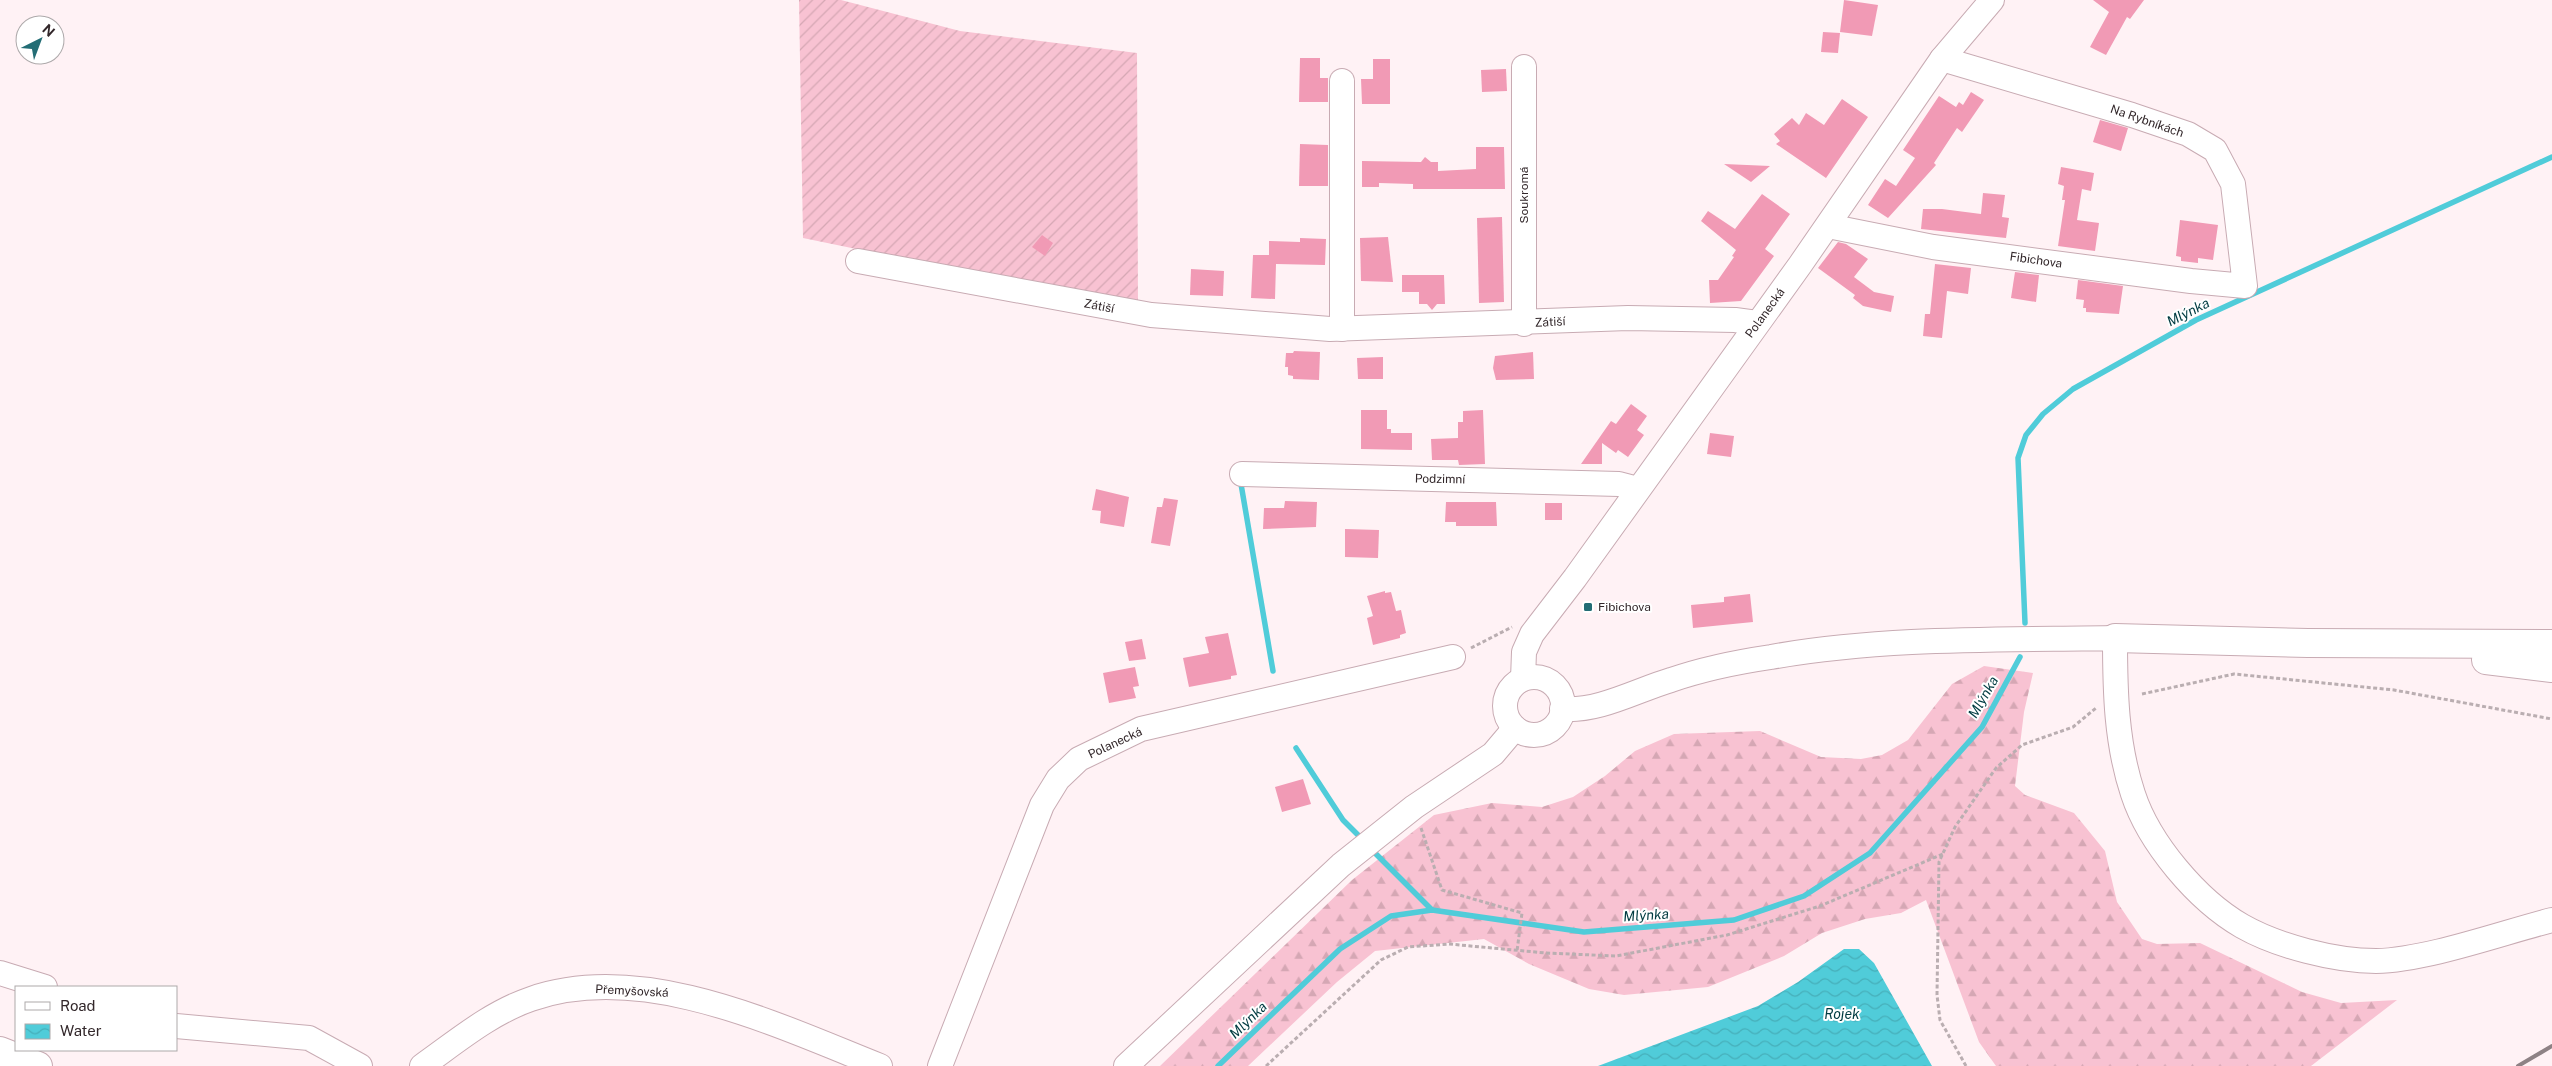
<svg xmlns="http://www.w3.org/2000/svg" width="2552" height="1066" viewBox="0 0 2552 1066" font-family="'Public Sans',sans-serif">
<defs>
<pattern id="forest-firs" width="22" height="20" patternUnits="userSpaceOnUse" patternTransform="scale(1.25)"><rect width="22" height="20" fill="#f8c2d2"/><path d="M5 1l3.5 6h-7zM16 11l3.5 6h-7z" fill="#d5a7b4"/></pattern>
<pattern id="garden-furrows" width="10" height="10" patternUnits="userSpaceOnUse" patternTransform="scale(1.25)"><rect width="10" height="10" fill="#f8c2d2"/><path d="M-1 1l2-2M0 10L10 0M9 11l2-2" fill="none" stroke="#d5a7b4"/></pattern>
<pattern id="water-waves" width="16" height="10" patternUnits="userSpaceOnUse" patternTransform="scale(1.25)"><rect width="16" height="10" fill="#50ccd9"/><path d="M0 5q4-4 8 0t8 0" fill="none" stroke="#46afba"/></pattern>
</defs>
<rect width="100%" height="100%" fill="#fff2f5"/>
<polygon fill="url(#forest-firs)" points="1984,666 2033,673 2024,712 2015,786 2025,795 2074,813 2105,851 2117,902 2142,939 2157,944 2200,943 2302,992 2341,1003 2397,1000 2311,1066 1996,1066 1979,1042 1926,900 1901,913 1865,919 1822,933 1784,956 1708,987 1624,995 1589,989 1529,964 1484,939 1375,951 1337,982 1248,1066 1160,1066 1352,880 1434,815 1492,803 1542,807 1573,797 1605,776 1635,751 1674,734 1760,731 1821,757 1861,759 1882,755 1908,740 1952,684"/>
<polygon fill="url(#garden-furrows)" points="799,0 841,0 960,31 1137,53 1138,307 803,238"/>
<polygon fill="url(#water-waves)" points="1844,949 1859,949 1874,963 1932,1066 1598,1066 1758,1006 1798,982"/>
<g fill="none" stroke-linecap="round" stroke-linejoin="round">
<g stroke="#50ccd9" stroke-width="5.5">
<polyline points="1241,484 1273,671"/>
<polyline points="2025,623 2018,458 2026,435 2043,414 2073,389 2196,320 2552,157"/>
<polyline points="1296,748 1343,820 1364,841"/>
<polyline points="1370,848 1432,910"/>
<polyline points="1218,1066 1340,949 1391,916 1432,910 1584,932 1734,920 1804,896 1870,853 1982,727 2020,657"/>
</g>
</g>
<g fill="#f19ab5">
<polygon points="1844,0 1878,5 1872,36 1840,32"/>
<polygon points="2093,0 2144,0 2130,19 2127,17 2106,55 2090,47 2109,12"/>
<polygon points="1823,32 1840,33 1838,53 1821,52"/>
<polygon points="1300,58 1320,58 1320,78 1328,78 1328,102 1299,102"/>
<polygon points="1373,59 1390,59 1390,104 1362,104 1361,79 1373,79"/>
<polygon points="1506,69 1507,91 1482,92 1481,70"/>
<polygon points="1971,92 1984,100 1962,132 1957,128 1934,163 1936,165 1888,218 1868,205 1885,179 1896,186 1915,158 1903,150 1939,96 1956,107 1959,102 1963,105"/>
<polygon points="1842,99 1868,117 1826,178 1776,144 1780,141 1774,134 1792,118 1799,125 1806,113 1824,125"/>
<polygon points="2100,120 2128,128 2121,151 2093,142"/>
<polygon points="1300,144 1328,145 1328,186 1299,186"/>
<polygon points="1476,147 1504,147 1505,189 1413,189 1413,184 1379,183 1379,187 1362,187 1362,161 1421,162 1425,157 1431,162 1438,162 1438,171 1476,169"/>
<polygon points="1724,164 1770,166 1751,182"/>
<polygon points="2061,167 2094,173 2091,191 2082,189 2077,220 2099,223 2095,251 2058,246 2065,200 2062,200 2064,186 2058,184"/>
<polygon points="1983,193 2005,195 2002,217 2009,218 2006,238 1921,229 1923,209 1942,209 1981,214"/>
<polygon points="1762,194 1790,214 1765,249 1774,256 1741,301 1710,303 1709,280 1718,280 1734,257 1732,256 1736,250 1701,221 1708,211 1735,229"/>
<polygon points="1502,217 1504,302 1479,303 1477,218"/>
<polygon points="2180,220 2218,225 2213,260 2198,258 2198,263 2181,261 2181,257 2176,256"/>
<polygon points="1042,235 1053,243 1045,256 1032,247"/>
<polygon points="1388,237 1393,282 1361,281 1360,238"/>
<polygon points="1300,238 1326,239 1325,265 1276,264 1275,299 1251,298 1253,255 1269,255 1269,241 1300,242"/>
<polygon points="1838,242 1846,244 1868,259 1854,277 1874,292 1894,296 1891,312 1863,306 1853,298 1855,295 1818,268"/>
<polygon points="1935,264 1971,268 1968,294 1947,291 1942,338 1923,336 1925,314 1930,314"/>
<polygon points="1191,269 1224,271 1223,296 1190,295"/>
<polygon points="2015,272 2039,275 2036,302 2011,298"/>
<polygon points="1402,275 1444,275 1445,304 1437,304 1432,310 1427,304 1419,304 1419,292 1402,292"/>
<polygon points="2078,280 2123,286 2119,314 2086,312 2086,308 2083,308 2084,300 2076,299"/>
<polygon points="1294,351 1320,352 1319,380 1293,379 1293,376 1288,375 1288,367 1285,367 1286,353 1293,353"/>
<polygon points="1533,352 1534,379 1496,380 1493,368 1495,356"/>
<polygon points="1383,357 1383,379 1358,379 1357,358"/>
<polygon points="1631,404 1647,416 1637,430 1644,435 1628,457 1618,450 1616,453 1602,443 1602,464 1581,464 1611,421 1616,424"/>
<polygon points="1361,410 1387,410 1387,429 1391,429 1391,433 1412,433 1412,450 1361,449"/>
<polygon points="1483,410 1485,464 1459,465 1458,460 1432,460 1431,439 1458,438 1458,422 1463,422 1463,411"/>
<polygon points="1710,433 1734,436 1731,457 1707,454"/>
<polygon points="1096,489 1129,497 1124,527 1100,523 1101,511 1092,510"/>
<polygon points="1164,498 1178,500 1170,546 1151,543 1157,507 1162,507"/>
<polygon points="1285,501 1317,502 1316,527 1263,529 1264,508 1284,508"/>
<polygon points="1446,502 1496,502 1497,526 1456,526 1456,522 1445,522"/>
<rect x="1545" y="503" width="17" height="17"/>
<polygon points="1345,529 1379,530 1378,558 1345,557"/>
<polygon points="1385,591 1385,593 1391,592 1396,611 1401,610 1406,633 1400,635 1400,638 1373,645 1367,618 1373,616 1367,596"/>
<polygon points="1750,594 1753,622 1693,628 1691,605 1724,602 1724,597"/>
<polygon points="1228,633 1237,675 1231,676 1231,679 1189,687 1183,658 1209,653 1205,637"/>
<polygon points="1142,639 1146,659 1129,661 1125,642"/>
<polygon points="1135,667 1139,686 1133,687 1136,698 1109,703 1103,673"/>
<polygon points="1303,779 1311,804 1282,812 1275,787"/>
</g>
<g fill="none" stroke-linecap="round" stroke-linejoin="round">
<g stroke="#c8abb3" stroke-width="26">
<g id="minor">
<polyline points="1342,81 1342,329"/>
<polyline points="1828,226 1933,247 2191,281 2245,286 2233,184 2215,150 2188,134 2132,115 1942,59"/>
<polyline points="858,261 1151,315 1330,329 1628,318 1735,320 1757,323"/>
<polyline points="1524,324 1524,67"/>
<polyline points="1242,474 1619,484 1638,489"/>
<circle cx="1534" cy="706" r="29"/>
<polyline points="1523,679 1524,652 1532,634 1575,578 1800,265 1942,59 1992,0"/>
<path d="M1562 709C1599 712 1637 690 1671 680 1703 669 1737 662 1771 657 1884 637 2001 640 2115 638 2115 691 2116 743 2133 794 2149 843 2197 900 2242 926 2277 946 2335 961 2376 961 2427 960 2501 933 2552 920"/>
<polyline points="0,973 45,987"/>
<polyline points="176,1026 309,1038 360,1066"/>
<path d="M422 1066C456 1042 490 1013 531 999 642 960 777 1025 880 1066"/>
<polyline points="940,1066 1042,805 1058,779 1079,759 1141,729 1453,657"/>
<polyline points="1126,1066 1341,865 1414,807 1493,754 1515,728"/>
</g>
</g>
<g stroke="#c8abb3" stroke-width="30">
<g id="highway">
<polyline points="2115,638 2308,643 2552,644"/>
<polyline points="2486,660 2552,668"/>
<polyline points="0,1051 38,1066"/>
</g>
</g>
<g stroke="#baaeb1" stroke-width="3" stroke-dasharray="4 2.5" stroke-linecap="butt">
<polyline points="1471,648 1512,627"/>
<polyline points="2142,694 2234,674 2394,690 2552,719"/>
<polyline points="1421,828 1442,890 1522,913 1517,951"/>
<polyline points="1266,1066 1381,960 1408,947 1449,944 1546,953 1616,956 1727,935 1820,906 1943,854"/>
<polyline points="1966,1066 1940,1020 1937,995 1939,862 1955,827 1996,768 2022,745 2073,727 2096,708"/>
</g>
<use href="#minor" stroke="#fff" stroke-width="24"/>
<use href="#highway" stroke="#fff" stroke-width="28"/>
<polyline stroke="#8e8285" stroke-width="4" points="2518,1066 2552,1046"/>
</g>
<rect fill="#236d75" stroke="#fff" stroke-width="2" x="1583" y="602" width="10" height="10" rx="2.5"/>
<g text-anchor="middle" dominant-baseline="central" stroke-width="4" stroke-linejoin="round" paint-order="stroke">
<g font-size="12" fill="#32272a" stroke="#fff">
<text transform="translate(2147 121) rotate(19)">Na Rybníkách</text>
<text transform="translate(1524 195) rotate(-90)">Soukromá</text>
<text transform="translate(2036 260) rotate(8)">Fibichova</text>
<text transform="translate(1099 306) rotate(11)">Zátiší</text>
<text transform="translate(1765 313) rotate(-54)">Polanecká</text>
<text transform="translate(1550 322) rotate(-3)">Zátiší</text>
<text transform="translate(1440 479) rotate(1)">Podzimní</text>
<text transform="translate(1115 743) rotate(-25)">Polanecká</text>
<text transform="translate(632 991) rotate(3)">Přemyšovská</text>
</g>
<g font-size="12" fill="#32272a" stroke="#fff" text-anchor="start">
<text x="1598" y="607">Fibichova</text>
</g>
<g font-size="14" font-style="italic" fill="#003b41" stroke="#fff">
<text transform="translate(2188 312) rotate(-27)">Mlýnka</text>
<text transform="translate(1983 697) rotate(-60)">Mlýnka</text>
<text transform="translate(1646 915) rotate(-4)">Mlýnka</text>
<text x="1842" y="1014">Rojek</text>
<text transform="translate(1248 1020) rotate(-44)">Mlýnka</text>
</g>
</g>
<rect x="15" y="986" width="162" height="65" fill="#ffffff" stroke="#ada9aa"/>
<rect x="25" y="1002" width="25" height="8" fill="#ffffff" stroke="#ada9aa"/>
<text x="60" y="1011" font-size="15" fill="#32272a">Road</text>
<rect x="25" y="1024" width="25" height="15" fill="url(#water-waves)" stroke="#ada9aa"/>
<text x="60" y="1036" font-size="15" fill="#32272a">Water</text>
<g transform="translate(40 40) rotate(42)"><circle r="24" fill="#ffffff" stroke="#ada9aa"/>
<path d="M0-4L9 19L0 12L-9 19Z" fill="#236d75"/>
<text y="-8" font-size="14" font-weight="bold" text-anchor="middle" fill="#32272a">N</text>
</g>
</svg>
